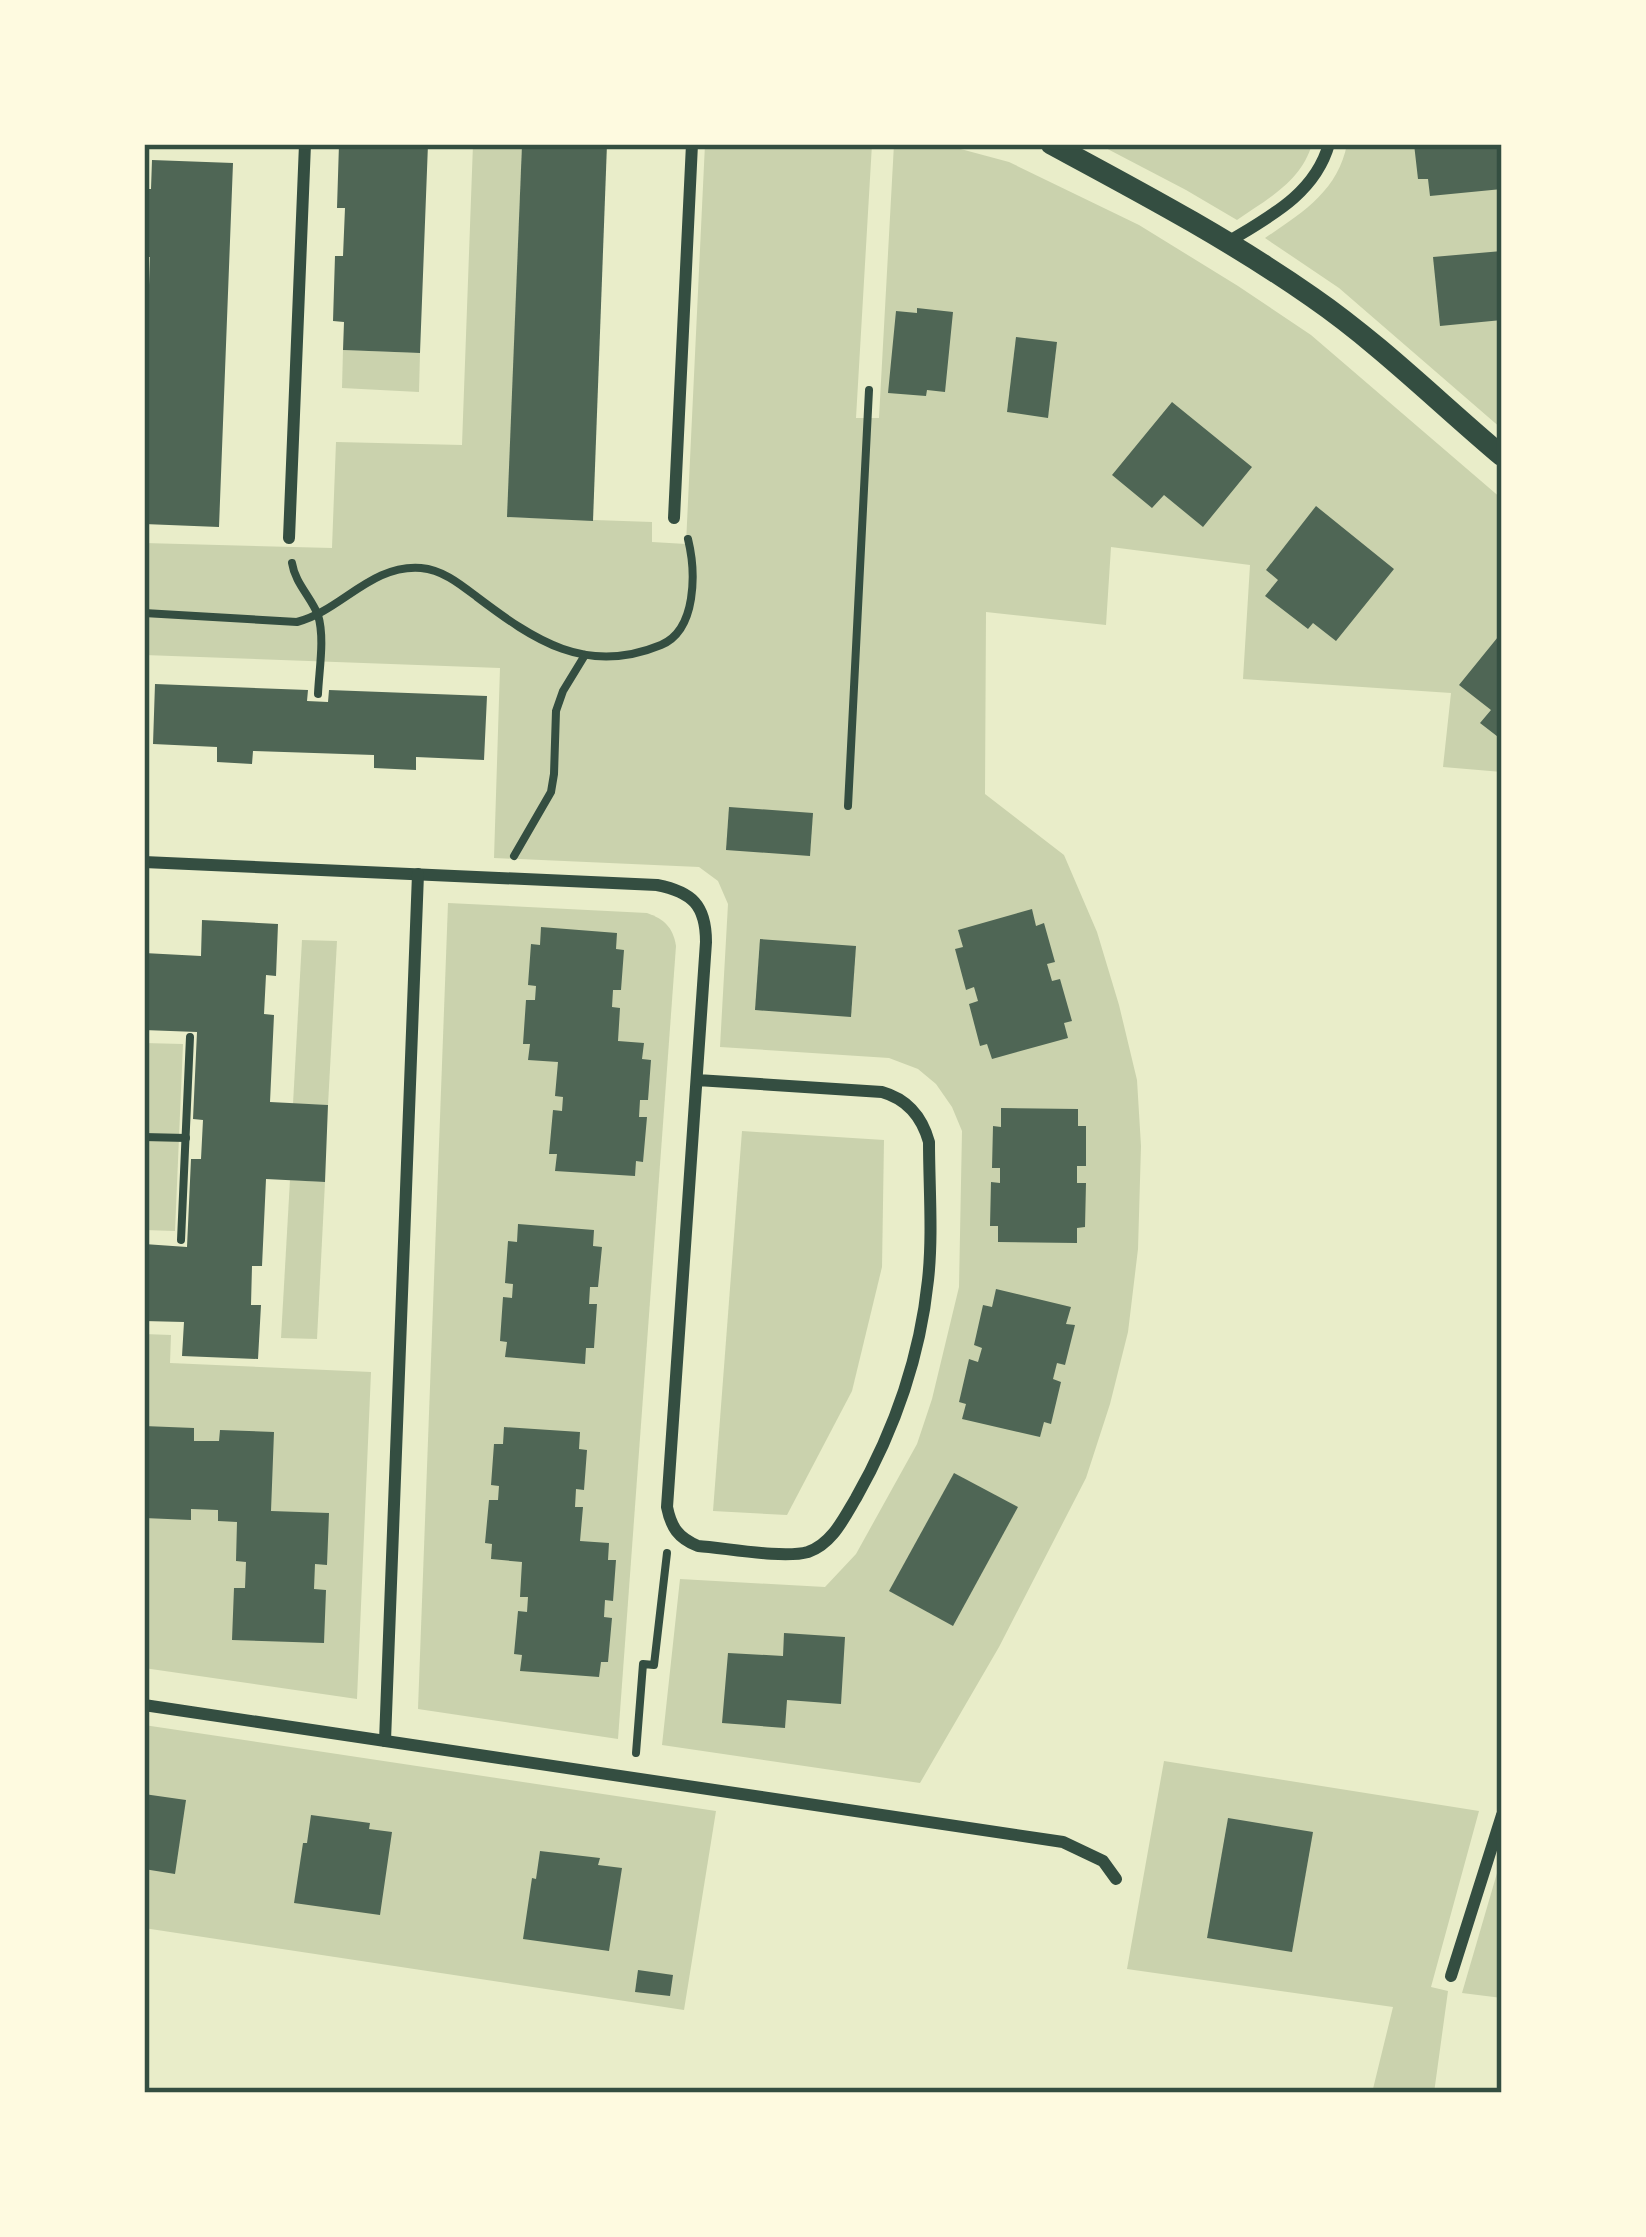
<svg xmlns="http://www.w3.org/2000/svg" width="1646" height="2237" viewBox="0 0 1646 2237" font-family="'PT Serif',serif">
<rect width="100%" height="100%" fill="#e9edc9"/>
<g fill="#cad2ad">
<polygon points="473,144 522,144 508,517 652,522 652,542 686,544 705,144 872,144 856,418 879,418 894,144 942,144 1009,162 1139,225 1238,286 1311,335 1502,499 1502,772 1443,767 1451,693 1243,679 1250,565 1111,547 1106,625 986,612 985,794 1064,855 1097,932 1119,1005 1137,1080 1141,1146 1138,1249 1128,1332 1110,1404 1086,1478 999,1647 920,1783 662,1745 680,1579 825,1587 856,1554 917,1444 932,1399 959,1287 962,1131 952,1107 936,1084 918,1069 889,1058 720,1047 728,904 718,881 699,867 494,858 500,668 144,655 144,543 332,548 336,442 462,445"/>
<path d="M1098 144H1312C1301 182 1267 199 1237 220L1186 190Z"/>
<path d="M1347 144H1502V429L1339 288 1265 238C1302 213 1338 191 1347 144Z"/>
<polygon points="343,350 420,353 419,392 342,388"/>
<path d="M448 903 647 913C664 919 673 927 676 946L618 1739 418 1709Z"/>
<polygon points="302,940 337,941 328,1105 293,1104"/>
<polygon points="144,1043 183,1044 175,1231 144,1230"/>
<polygon points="742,1131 884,1140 882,1267 852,1391 787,1515 713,1511"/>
<polygon points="290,1180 325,1182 317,1339 281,1338"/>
<polygon points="144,1334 171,1335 170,1363 371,1372 357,1699 144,1668"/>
<polygon points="144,1725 716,1811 684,2010 144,1928"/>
<polygon points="1164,1761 1479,1811 1431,1987 1448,1991 1434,2093 1372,2093 1393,2007 1127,1969"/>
<polygon points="1502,1856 1502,1998 1462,1993"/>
</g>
<g fill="#4f6655">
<polygon points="339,144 428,144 420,353 343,350 344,322 333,321 335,256 343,256 345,208 337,208"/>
<polygon points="522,144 607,144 593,521 507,517"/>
<polygon points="1414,144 1501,144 1502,189 1430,196 1428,179 1418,179"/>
<polygon points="152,160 233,163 219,527 144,524 144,313 148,313 150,257 144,257 144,189 151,189"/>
<polygon points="1502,251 1502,320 1440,326 1433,257"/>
<polygon points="917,308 953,312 945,392 927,390 926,396 888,393 896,311 917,313"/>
<polygon points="1016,337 1057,342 1048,418 1007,412"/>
<polygon points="1172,402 1252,467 1203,527 1164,495 1152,508 1112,475"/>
<polygon points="1316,506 1394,569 1336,641 1313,623 1308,629 1265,596 1278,580 1266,570"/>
<polygon points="1502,632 1502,740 1480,723 1491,710 1459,685"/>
<polygon points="155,684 308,690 307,701 328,702 329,690 487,696 484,760 416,757 416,770 374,768 374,755 253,751 252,764 217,762 217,747 153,744"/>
<polygon points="729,807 813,813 810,856 726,850"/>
<polygon points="1032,909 1036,926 1044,923 1055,962 1047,964 1052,981 1060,979 1072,1021 1064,1023 1068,1038 992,1059 987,1044 980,1046 969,1004 978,1001 974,987 966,990 955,949 963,947 958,930"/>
<polygon points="202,920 278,924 276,976 266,975 264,1014 274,1015 270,1102 328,1105 325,1182 266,1179 262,1266 252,1266 251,1305 261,1305 258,1359 182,1356 184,1322 144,1321 144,1244 187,1247 191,1159 201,1159 203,1120 193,1119 197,1032 144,1030 144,953 201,956"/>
<polygon points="541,927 617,933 616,949 624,950 621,990 613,990 612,1007 620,1008 618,1041 644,1043 642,1059 651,1060 648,1100 640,1100 639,1117 647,1117 643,1162 636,1161 635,1176 555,1171 557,1154 549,1154 553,1110 562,1111 563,1097 555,1096 558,1062 528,1060 530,1044 523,1044 526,1000 535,1000 536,986 528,985 531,944 540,945"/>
<polygon points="760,939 856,946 851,1017 755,1010"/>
<polygon points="1001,1108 1078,1109 1078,1126 1086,1126 1086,1166 1077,1166 1077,1183 1086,1183 1085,1227 1077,1228 1077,1243 998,1242 998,1226 990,1226 991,1182 1000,1183 1000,1168 992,1168 993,1126 1001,1127"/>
<polygon points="518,1224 594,1230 593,1246 602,1247 598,1287 590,1287 589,1304 597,1304 594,1348 586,1348 585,1364 505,1357 507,1342 500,1341 503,1297 512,1298 513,1284 505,1283 508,1241 517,1242"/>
<polygon points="996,1289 1071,1307 1066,1324 1075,1325 1065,1365 1057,1363 1053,1379 1061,1382 1051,1424 1044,1422 1040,1437 962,1419 966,1404 959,1402 969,1359 978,1362 982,1348 974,1345 983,1305 992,1307"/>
<polygon points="144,1426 194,1428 194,1441 219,1441 220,1430 274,1432 271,1511 329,1513 327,1565 315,1564 314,1589 326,1590 324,1643 232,1640 234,1588 245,1588 246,1562 236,1561 237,1522 218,1521 218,1510 191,1509 191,1520 144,1518"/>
<polygon points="504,1427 580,1432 579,1449 587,1450 584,1490 576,1489 575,1507 583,1507 580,1541 609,1543 608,1560 616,1560 613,1601 605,1600 604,1617 612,1618 608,1662 601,1662 599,1677 520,1671 522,1655 514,1654 518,1611 527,1612 528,1597 520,1597 522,1562 491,1559 492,1544 485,1543 489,1500 498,1500 499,1486 491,1485 494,1444 503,1444"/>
<polygon points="954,1473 1018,1507 953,1626 889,1591"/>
<polygon points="784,1633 845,1637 841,1704 787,1700 785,1728 722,1723 728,1653 783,1656"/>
<polygon points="144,1794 186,1800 175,1874 144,1869"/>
<polygon points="311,1815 370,1823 369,1829 392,1832 380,1915 294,1903 303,1843 307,1843"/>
<polygon points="1228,1818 1313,1832 1292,1952 1207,1938"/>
<polygon points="540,1851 600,1858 598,1865 622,1868 609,1951 523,1939 532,1878 536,1879"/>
<polygon points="638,1970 673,1975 670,1996 635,1992"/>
</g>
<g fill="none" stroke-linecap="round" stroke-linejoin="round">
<g stroke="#344e41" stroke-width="8">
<path d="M292 563C295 583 311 597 318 615 325 638 319 670 318 694"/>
<path d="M144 613 297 622C341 611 371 564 421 568 443 570 460 584 477 597 534 640 586 676 661 645 697 630 696 572 688 539"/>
<polyline points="848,806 869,390"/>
<polyline points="514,856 551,792 554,774 556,711 563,691 585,655"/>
<polyline points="144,1137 186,1138"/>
<polyline points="181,1240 190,1037"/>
<polyline points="636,1753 643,1664 654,1665 667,1553"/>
</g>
<g stroke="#344e41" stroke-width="12">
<path d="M1228 242C1269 217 1315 194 1329 144"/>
<polyline points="674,518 692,144"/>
<polyline points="289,538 305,144"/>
<path d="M144 862 657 885C692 892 706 905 706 942L667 1507C671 1527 678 1538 698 1546 726 1548 783 1559 808 1552 832 1544 844 1518 856 1498 894 1431 920 1357 928 1280 933 1235 929 1187 929 1142 922 1117 907 1099 882 1092L697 1080"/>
<polyline points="144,1705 1063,1842 1103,1861 1116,1879"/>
<polyline points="385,1741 418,874"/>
<polyline points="1451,1976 1502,1815"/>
</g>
<path stroke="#344e41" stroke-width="21" d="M1051 144C1140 192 1229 239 1312 297 1380 344 1439 403 1502 456"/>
</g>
<rect width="1646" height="2237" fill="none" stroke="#fefae0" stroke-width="294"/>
<rect x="147" y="147" width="1352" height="1943" fill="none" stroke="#344e41" stroke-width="4.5"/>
</svg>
